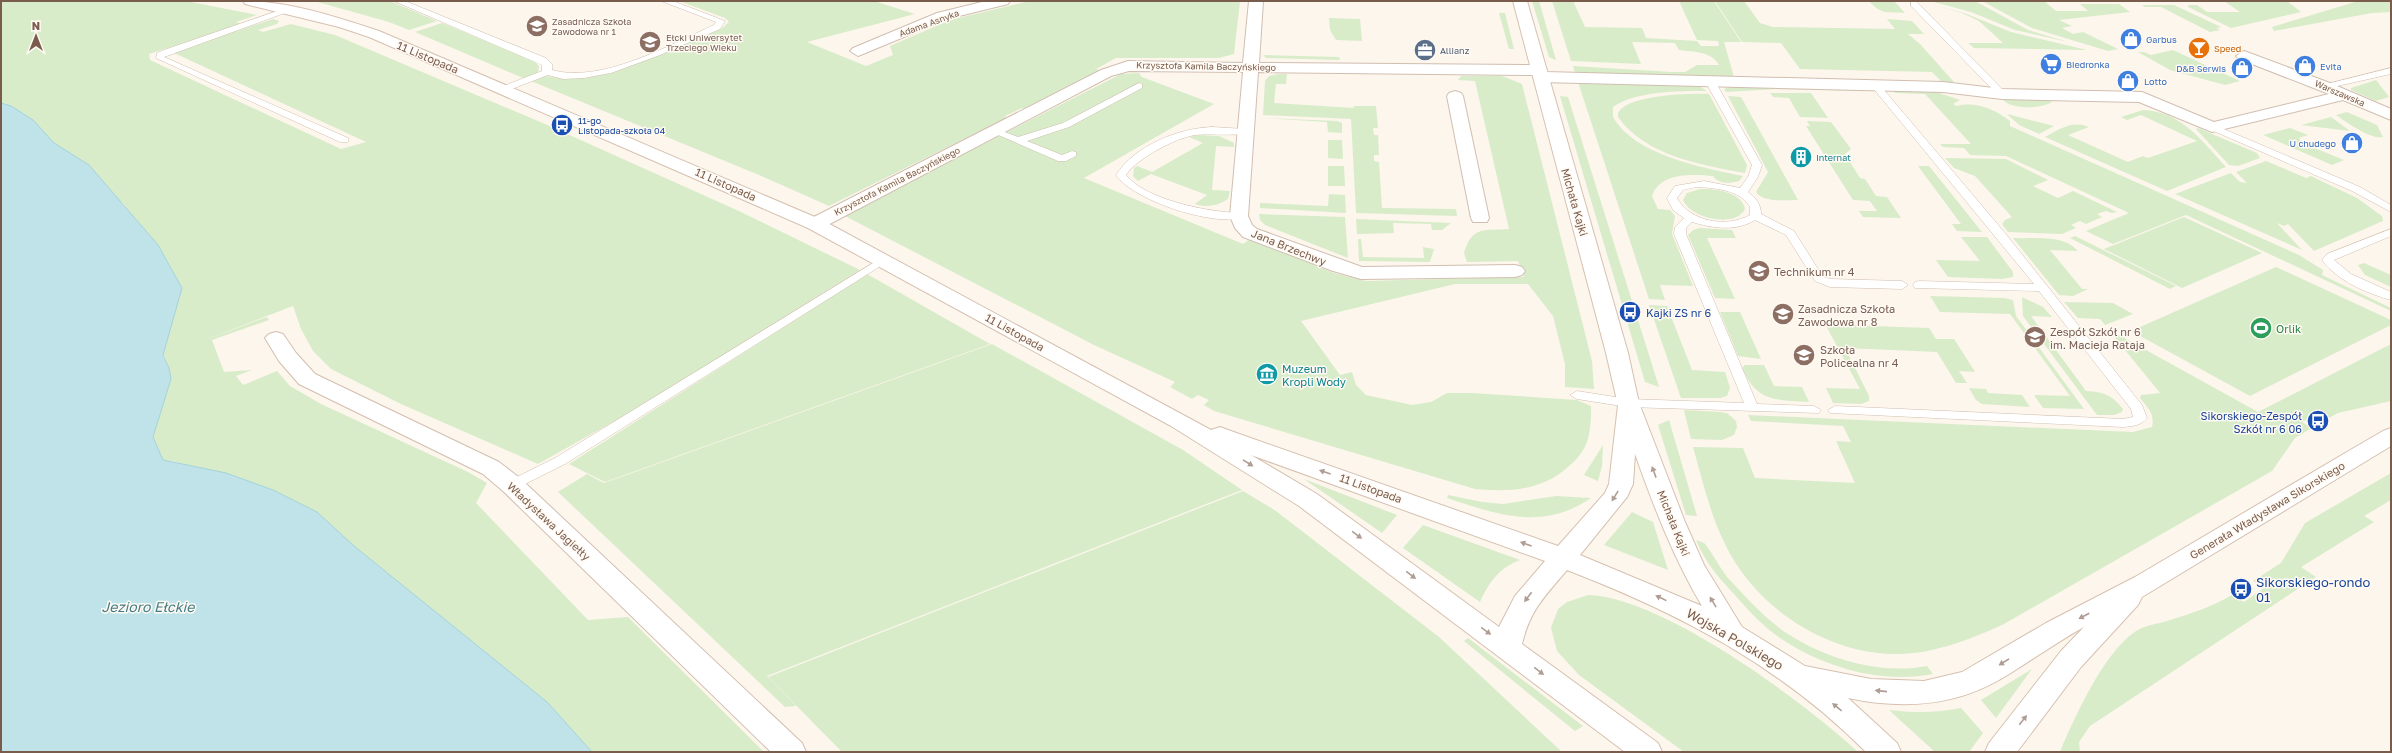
<svg xmlns="http://www.w3.org/2000/svg" width="2392" height="753" viewBox="0 0 2392 753" font-family="'Golos Text',sans-serif">
<rect width="100%" height="100%" fill="#fdf6ec"/>
<g fill="#d8ecc9">
<polygon points="1,1 186,1 257,15 236,22 243,24 149,54 150,60 341,149 366,142 172,52 273,19 279,21 277,24 258,30 263,32 291,24 335,35 545,124 741,212 860,270 636,409 538,464 401,404 331,369 313,351 301,329 293,306 197,343 267,317 269,320 212,340 224,372 252,370 236,376 243,385 277,371 290,386 321,404 468,472 487,483 476,503 588,620 628,617 764,752 484,752 362,553 354,546 177,462 163,460 153,437 169,368 164,355 126,362 181,286 123,203 1,143"/>
<polygon points="314,1 390,1 437,21 409,30 389,22"/>
<polygon points="679,1 874,1 915,14 807,42 866,66 893,55 890,46 950,20 1030,1 1240,1 1234,54 1219,58 1116,58 1096,69 1099,70 1024,109 1022,108 1005,116 1006,118 829,206 759,175 531,81 545,76 568,79 614,72 721,29 729,22 725,18"/>
<polygon points="1532,1 1539,1 1556,60 1549,57"/>
<path d="M1552 1H1573L1585 27 1642 28 1646 38 1697 41 1701 46H1719L1718 41 1697 40 1679 1H1714L1741 42H1724L1734 77 1575 73 1573 66 1672 72H1685L1697 65H1719C1711 51 1694 52 1679 50L1675 43 1632 42 1641 64 1571 61Z"/>
<polygon points="1715,1 1744,1 1760,23 1773,27 1895,29 1887,19 1912,21 1924,34 1908,34 1920,44 1954,82 1944,84 1932,72 1800,69 1781,43 1742,42"/>
<path d="M1848 1H1894L1905 13C1888 12 1881 15 1869 1Z"/>
<polygon points="1930,1 1975,1 2028,30 2068,42 2015,30 1971,12"/>
<polygon points="1982,1 2044,1 2056,11 2088,11 2080,4 2119,4 2130,12 2059,20 2072,26 2062,28 2073,34 2083,32 2118,49 2108,51 2032,28"/>
<polygon points="2224,1 2287,1 2301,12 2231,28 2188,7 2188,5 2197,5 2207,12 2240,12"/>
<polygon points="2355,2 2391,2 2391,12 2372,13 2274,31 2272,27"/>
<polygon points="1931,4 1964,13 2011,32 2087,50 1974,48 1968,43 2003,43 1979,21 1962,13"/>
<polygon points="2142,5 2174,5 2221,27 2216,28 2220,30 2210,32 2161,7 2145,7"/>
<polygon points="1499,13 1505,13 1514,49 1509,49"/>
<polygon points="1329,18 1360,19 1362,41 1336,40 1330,30"/>
<polygon points="442,23 534,61 539,66 538,73 523,78 415,32"/>
<polygon points="2173,50 2240,81 2225,85 2170,70 2138,52 2144,52 2151,55"/>
<polygon points="1263,55 1339,57 1340,60 1266,58"/>
<path d="M1139 73 1142 77 1214 104 1084 178 1243 244 1250 239 1334 273 1366 281 1524 277 1518 261 1467 262 1464 253C1472 225 1485 231 1509 229L1475 81 1458 80 1461 76H1502L1522 84 1592 361 1594 389 1565 387V364L1553 316 1528 284H1455L1301 321 1340 375 1352 372 1356 385 1366 395 1412 405 1431 402 1447 393H1472L1577 400 1591 406C1591 415 1591 425 1589 434 1587 447 1579 458 1568 467 1541 491 1509 492 1475 489L1214 411 1204 405 1209 400 1198 395 1192 399 1170 387 1175 382 1094 345 843 215 1121 74Z"/>
<polygon points="1279,74 1287,74 1286,84 1276,84 1274,103 1354,108 1354,106 1376,106 1378,128 1373,128 1374,135 1378,135 1379,155 1374,155 1374,161 1379,162 1382,208 1456,209 1457,216 1356,213 1351,119 1263,115 1265,81 1269,76"/>
<polygon points="2376,80 2389,97 2376,101 2351,90 2351,88"/>
<path d="M1578 82 1699 86 1707 91C1680 91 1635 91 1613 107V117C1634 155 1704 168 1743 176L1739 181C1729 184 1719 184 1713 176 1692 174 1660 172 1652 196L1658 209 1670 210 1675 216 1672 234 1693 286 1660 285 1665 300 1649 299Z"/>
<polygon points="1730,86 1863,89 1864,91 1777,89 1726,92 1724,89"/>
<path d="M1893 91 1936 92 1960 100 1953 104 1957 106C1975 101 1995 109 2010 121V126L2299 255 2323 270 2322 275 2391 308V311L2186 215 2113 244 2086 231 2129 213 2006 156 1970 155 1964 148 1943 147 1940 144H1971L1925 94 1895 93Z"/>
<polygon points="1770,93 1811,93 1828,118 1800,117 1789,98 1773,97"/>
<path d="M1709 94 1747 165 1745 173C1701 165 1646 156 1618 117V113C1627 95 1689 93 1709 94Z"/>
<polygon points="1560,96 1568,97 1659,387 1645,382"/>
<path d="M1728 96 1741 97 1798 200C1786 200 1763 203 1756 192L1768 172Z"/>
<path d="M2002 99 2048 100 2052 102C2041 109 2011 110 2002 99Z"/>
<path d="M2143 110C2181 111 2203 142 2226 167L2167 191 2045 137C2059 129 2073 120 2089 127L2068 135 2128 162 2143 156 2148 158 2197 141 2141 115 2127 120 2121 117Z"/>
<path d="M2347 112 2377 125 2383 137C2371 140 2346 122 2336 115Z"/>
<polygon points="2007,114 2054,126 2039,134 2019,125"/>
<polygon points="2331,117 2350,131 2301,125"/>
<polygon points="1263,118 1337,121 1342,123 1342,133 1328,132 1327,122"/>
<polygon points="1807,121 1831,122 1851,149 1845,154 1860,178 1865,179 1876,196 1887,197 1901,218 1863,217 1859,211 1877,211 1870,201 1853,200 1806,126 1810,126"/>
<polygon points="2198,128 2257,153 2260,158 2238,166 2229,165 2196,129"/>
<polygon points="2290,128 2308,135 2299,138 2302,143 2344,160 2332,165 2263,135"/>
<path d="M1199 135 1219 136 1234 143V147L1216 146 1212 190 1230 191 1228 199C1218 206 1206 208 1195 204L1207 195 1151 174 1138 181 1133 176 1134 168 1137 166 1152 172 1203 143 1189 137Z"/>
<polygon points="1328,140 1342,140 1343,159 1328,158"/>
<polygon points="1945,158 2006,159 2048,180 2033,186 2058,198 2073,191 2117,212 2112,213 2106,211 2097,214 2102,217 2086,224 2080,221 2071,225 2076,228 2062,234 2008,232 2002,224 2005,220 2012,217 1975,176 1954,168"/>
<polygon points="2266,161 2306,178 2311,176 2357,198 2382,216 2383,221 2314,251 2288,224 2284,226 2277,223 2302,250 2175,194 2231,173 2240,182 2247,183 2236,172"/>
<polygon points="1328,166 1344,166 1345,186 1328,186"/>
<polygon points="1918,166 1929,166 1982,232 1957,231 1952,224 1961,224"/>
<path d="M1700 189C1715 189 1741 191 1745 209 1735 229 1690 218 1683 200L1687 193Z"/>
<polygon points="1329,194 1345,195 1346,213 1260,208 1260,203 1328,206"/>
<polygon points="1259,214 1345,217 1348,258 1265,225 1260,220"/>
<polygon points="2184,217 2262,253 2182,288 2104,249"/>
<polygon points="1356,219 1451,223 1442,230 1432,230 1431,224 1393,223 1394,233 1361,234 1357,234"/>
<polygon points="1700,228 1732,230 1736,238 1707,238 1735,299 1715,298 1688,235 1693,230"/>
<polygon points="2075,236 2176,286 2170,289 2070,238"/>
<polygon points="1961,237 1987,237 2013,272 2013,277 2002,279 1948,277 1936,260 1980,261"/>
<path d="M2013 238C2034 239 2063 234 2078 251L2050 250 2082 289H2088L2073 296 2059 295Z"/>
<polygon points="1358,239 1361,239 1363,257 1424,258 1423,247 1434,249 1430,262 1359,261"/>
<polygon points="2364,263 2391,275 2391,287 2365,275 2358,265"/>
<polygon points="2276,267 2391,320 2391,325 2250,396 2131,331"/>
<polygon points="867,274 990,344 605,482 569,464"/>
<polygon points="1930,296 2004,298 2013,300 2016,316 2084,409 2043,408 2034,395 2070,396 2010,314 1940,312"/>
<path d="M2022 297 2043 307 2052 317 2031 316 2086 391C2104 392 2112 395 2123 409L2122 412 2114 415H2097L2023 316Z"/>
<polygon points="2064,302 2113,303 2133,314 2105,325 2100,319 2078,318"/>
<polygon points="1649,305 1667,306 1692,370 1725,372 1730,388 1727,396 1720,398 1681,398"/>
<polygon points="1720,312 1740,312 1761,359 1738,356"/>
<polygon points="1824,322 1842,322 1843,325 1929,328 1936,339 1954,339 1975,372 1959,371 1967,383 1956,383 1937,352 1845,348 1869,396 1869,401 1861,404 1833,403 1826,388 1860,389"/>
<path d="M2108 329 2258 412 2391 344V401L2338 413 2327 419 2318 414 2302 422 2312 428 2295 438 2272 471 2004 624C1971 639 1932 655 1894 654 1825 653 1755 607 1725 544 1710 514 1702 479 1693 447L1743 448 1755 478 1855 483 1836 441 1851 442 1843 426 1751 421 1748 415 2133 432 2152 427C2155 414 2148 408 2140 398L2141 395 2160 393Z"/>
<polygon points="992,344 1183,450 1242,490 767,676 796,706 785,707 558,492 587,474 604,483"/>
<path d="M1745 365H1764L1774 386 1802 387 1809 402C1775 400 1757 402 1742 368Z"/>
<polygon points="1969,388 1986,389 1988,393 2022,395 2030,407 1982,404 1976,400"/>
<polygon points="1684,410 1720,412 1727,413 1736,421 1737,427 1734,435 1722,440 1691,439"/>
<polygon points="1669,420 1697,516 1686,515 1658,425"/>
<polygon points="1603,445 1602,466 1598,481 1584,475"/>
<path d="M2391 473V500L2364 516 2374 522 2301 567 2316 577 2090 726 2079 742 2080 752H2060C2074 718 2106 648 2138 630 2146 625 2158 624 2167 621 2190 614 2211 607 2232 595L2244 602 2264 588 2253 581 2281 563 2305 523Z"/>
<polygon points="1304,479 1397,515 1382,533"/>
<polygon points="1243,491 1276,511 1439,637 1562,752 842,752 768,677"/>
<path d="M1448 495 1482 502 1503 504 1556 496 1591 498C1543 531 1498 515 1447 498Z"/>
<polygon points="1632,512 1653,522 1668,570 1604,545"/>
<path d="M1423 525 1520 560C1499 568 1489 582 1480 602L1403 548Z"/>
<path d="M1696 540C1698 541 1702 542 1704 543 1708 546 1722 571 1728 578 1747 598 1765 619 1788 634 1827 659 1880 675 1927 666L1933 674C1882 684 1826 668 1783 640 1764 628 1748 610 1734 594 1718 577 1705 562 1696 540Z"/>
<path d="M1588 595C1662 597 1803 701 1858 752H1684L1579 675 1557 651 1551 628 1558 609 1567 602Z"/>
<polygon points="1468,638 1583,726 1575,731 1464,641"/>
<polygon points="2032,669 1996,718 1981,700"/>
<path d="M1961 708 1983 733 1969 752H1935L1889 710C1913 713 1938 713 1961 708Z"/>
</g>
<polygon fill="#bfe3e8" stroke="#a5d3da" points="1,103 11,106 33,120 54,143 89,165 158,245 182,288 163,355 169,368 171,379 153,437 163,460 226,473 273,490 317,512 354,546 547,702 592,752 1,752"/>
<g fill="none" stroke-linecap="round" stroke-linejoin="round">
<g stroke="#d1beb0" stroke-width="1">
<g id="lane">
<path d="M394 1H405L546 58 552 64V70C601 84 669 45 714 25L716 22 661 1H673L725 21 720 29 660 55 611 73 584 78 563 79 548 75 504 92 499 89 501 87 542 71V65Z"/>
<polygon points="1911,2 1917,2 2005,92 2005,96 1999,96 1911,6"/>
<polygon points="286,8 293,10 164,57 348,138 348,142 340,142 156,58 157,53 164,50"/>
<polygon points="2391,68 2391,74 2324,89 2319,86"/>
<path d="M1710 78 1715 81 1762 165 1758 177 1748 192C1756 198 1761 204 1761 214L1794 231 1823 277 1831 279 1902 281 1908 285 1902 289 1830 287 1815 281 1786 235 1755 220C1736 232 1712 228 1692 222L1686 228V234L1757 404 1814 406 1821 410 1819 413 1628 407 1577 399 1570 395 1577 391 1628 399 1744 403 1674 234 1675 227 1684 218 1673 210 1667 198 1675 186 1704 181 1740 188 1748 177 1752 165 1705 81ZM1697 187C1715 188 1741 190 1750 207V215C1727 228 1690 222 1677 198L1683 190Z"/>
<polygon points="1139,83 1142,84 1142,88 1069,127 1027,141 1062,155 1072,151 1076,152 1076,156 1066,161 1058,161 989,131 994,128 1018,137 1063,123"/>
<path d="M1876 83 1879 84 2005 233 2142 405 2147 418C2141 426 2132 426 2123 427L1830 413 1828 410 1835 406 2123 419 2133 417 2131 409 2039 291 1915 288 1913 285 1915 282 1919 281 2034 284 1873 88V84Z"/>
<polygon points="2212,124 2360,187 2391,205 2391,212 2352,191 2209,129 2207,127"/>
<path d="M1212 127 1245 129 1250 132C1245 137 1206 133 1195 135 1176 138 1137 158 1126 175 1146 200 1208 212 1239 213L1243 214V218C1212 226 1134 201 1116 175 1134 146 1179 128 1212 127Z"/>
<path d="M2391 229V236L2334 260 2351 274 2391 292V300C2368 294 2336 280 2322 260L2327 254Z"/>
<polygon points="883,257 889,260 887,262 565,464 517,488 507,488 505,485 507,482 555,458"/>
</g>
</g>
<g stroke="#d1beb0" stroke-width="2">
<g id="street">
<polygon points="986,1 1010,1 1008,4 947,19 863,54 858,56 850,51 853,48 937,13"/>
<polygon points="1249,1 1263,1 1259,63 1539,65 1544,67 1547,70 1545,72 1943,82 2002,89 2142,92 2214,122 2329,94 2239,59 2236,56 2244,51 2330,83 2391,109 2391,120 2343,100 2212,132 2139,102 2002,99 1943,92 1541,82 1535,80 1533,77 1535,75 1258,72 1248,216 1252,225 1257,229 1362,267 1515,265 1522,267 1525,271 1522,275 1515,277 1361,279 1333,271 1243,237 1235,228 1230,216 1243,72 1129,71 1111,76 822,228 808,228 806,224 808,220 1101,70 1128,61 1243,63"/>
<polygon points="1455,91 1461,93 1463,96 1489,218 1487,222 1473,222 1471,218 1447,96 1449,93"/>
<polygon points="276,332 283,334 296,353 315,374 499,462 521,479 802,743 806,752 771,752 503,491 483,474 299,384 279,361 265,338 269,334"/>
</g>
</g>
<g stroke="#d6c0b0" stroke-width="2">
<path id="secondary" d="M243 1C289 1 336 17 379 31L822 220 1211 430 1220 427 1228 430 1558 546 1605 493 1609 484 1618 405 1606 353 1513 1H1527L1628 353 1639 403 1685 522 1704 565 1742 627 1805 666 1871 679 1924 681 1962 672 2046 623 2135 577 2352 449 2383 431 2391 428V446L2142 597 2138 605 2081 667 2017 752H1985L1989 743 2061 651 2084 627C2055 643 2028 663 1999 680 1952 707 1900 709 1848 698L1897 743 1901 752H1866C1780 666 1681 614 1567 570 1545 596 1530 610 1522 644L1658 743 1662 752H1625L1299 506 1171 426 808 228 369 37 339 27 245 4ZM1635 454C1654 507 1673 557 1702 606L1580 555 1627 497 1633 484ZM1251 455 1545 561 1515 596 1499 627 1317 494Z"/>
</g>
<use href="#lane" fill="#fff" fill-rule="evenodd"/>
<use href="#street" fill="#fff" fill-rule="evenodd"/>
<use href="#secondary" fill="#fff" fill-rule="evenodd"/>
</g>
<defs><path id="oneway-solid" d="M-6-.8H1V-3.2L6.5 0L1 3.2V.8H-6Z"/></defs>
<g fill="#af9d94">
<use href="#oneway-solid" transform="translate(1248 463) rotate(32)"/>
<use href="#oneway-solid" transform="translate(1325 472) rotate(-161)"/>
<use href="#oneway-solid" transform="translate(1654 472) rotate(-110)"/>
<use href="#oneway-solid" transform="translate(1615 496) rotate(122)"/>
<use href="#oneway-solid" transform="translate(1357 535) rotate(36)"/>
<use href="#oneway-solid" transform="translate(1526 544) rotate(-160)"/>
<use href="#oneway-solid" transform="translate(1411 575) rotate(37)"/>
<use href="#oneway-solid" transform="translate(1528 597) rotate(127)"/>
<use href="#oneway-solid" transform="translate(1661 598) rotate(-154)"/>
<use href="#oneway-solid" transform="translate(1713 602) rotate(-121)"/>
<use href="#oneway-solid" transform="translate(2084 616) rotate(152)"/>
<use href="#oneway-solid" transform="translate(1486 631) rotate(36)"/>
<use href="#oneway-solid" transform="translate(2004 662) rotate(148)"/>
<use href="#oneway-solid" transform="translate(1539 671) rotate(37)"/>
<use href="#oneway-solid" transform="translate(1881 691) rotate(-174)"/>
<use href="#oneway-solid" transform="translate(1837 707) rotate(-141)"/>
<use href="#oneway-solid" transform="translate(2023 720) rotate(-52)"/>
</g>
<defs>
<g id="school-disc" transform="scale(1.15)"><circle r="9.5" fill="#8d6e63" stroke="#fffaf3"/><path d="M0-5L7-2L0 1L-7-2ZM-4 1L0 2.5L4 1V4Q0 6-4 4Z" fill="#fff"/></g>
<g id="shop-disc" transform="scale(1.15)"><circle r="9.5" fill="#3f7fe0" stroke="#fffaf3"/><path d="M-5-2.5h2.3a2.7 3.5 0 0 1 5.4 0H5L5.5 6h-11ZM-1.5-2.5h3a1.5 2.3 0 0 0-3 0Z" fill="#fff"/></g>
<g id="university-disc" transform="scale(1.15)"><circle r="9.5" fill="#8d6e63" stroke="#fffaf3"/><path d="M0-5L7-2L0 1L-7-2ZM-4 1L0 2.5L4 1V4Q0 6-4 4Z" fill="#fff"/></g>
<g id="bar-disc" transform="scale(1.15)"><circle r="9.5" fill="#e8710a" stroke="#fffaf3"/><path d="M-6-5H6L.8 .8V4.5H3.5V6h-7V4.5H-.8V.8Z" fill="#fff"/></g>
<g id="office-disc" transform="scale(1.15)"><circle r="9.5" fill="#5c6f8a" stroke="#fffaf3"/><path d="M-6-3h4V-5.5h4V-3h4V5H-6ZM-1-4.5V-3h2v-1.5ZM-6 0V1H6V0Z" fill="#fff"/></g>
<g id="supermarket-disc" transform="scale(1.15)"><circle r="9.5" fill="#3f7fe0" stroke="#fffaf3"/><path d="M-6-5.5h2.5l.6 2H6L4.5 2H-2.5L-4.4-4H-6ZM-1.5 3.2a1.3 1.3 0 1 0 .1 0ZM3 3.2a1.3 1.3 0 1 0 .1 0Z" fill="#fff"/></g>
<g id="bus-disc" transform="scale(1.15)"><circle r="9.5" fill="#1a4fb4" stroke="#fffaf3"/><path d="M-5-6H5V4H4V6H2V4H-2V6H-4V4H-5ZM-3.5-4V0h7V-4ZM-3.5 1.2v1.5H-2V1.2ZM2 1.2v1.5H3.5V1.2Z" fill="#fff"/></g>
<g id="building-disc" transform="scale(1.15)"><circle r="9.5" fill="#0f9aa8" stroke="#fffaf3"/><path d="M-4-6H4V6H1V3H-1V6H-4ZM-2.5-4.3h1.7v1.8h-1.7ZM.8-4.3h1.7v1.8H.8ZM-2.5-1h1.7V.8h-1.7ZM.8-1h1.7V.8H.8Z" fill="#fff"/></g>
<g id="stadium-disc" transform="scale(1.15)"><circle r="9.5" fill="#2e9e5b" stroke="#fffaf3"/><path d="M0-5a6.5 5 0 1 0 0 10a6.5 5 0 1 0 0-10ZM-3.5-1.8h7v3.6h-7Z" fill="#fff"/></g>
<g id="museum-disc" transform="scale(1.15)"><circle r="9.5" fill="#0f9aa8" stroke="#fffaf3"/><path d="M0-6L6-3V-2H-6V-3ZM-5-1h2V3h-2ZM-1-1h2V3h-2ZM3-1h2V3H3ZM-6 4H6V6H-6Z" fill="#fff"/></g>
</defs>
<g fill-rule="evenodd">
<use href="#school-disc" x="537" y="26"/>
<use href="#shop-disc" x="2131" y="39"/>
<use href="#university-disc" x="650" y="42"/>
<use href="#bar-disc" x="2199" y="48"/>
<use href="#office-disc" x="1425" y="50"/>
<use href="#supermarket-disc" x="2051" y="64"/>
<use href="#shop-disc" x="2305" y="66"/>
<use href="#shop-disc" x="2242" y="68"/>
<use href="#shop-disc" x="2128" y="81"/>
<use href="#bus-disc" x="562" y="125"/>
<use href="#shop-disc" x="2352" y="143"/>
<use href="#building-disc" x="1801" y="157"/>
<use href="#school-disc" x="1759" y="271"/>
<use href="#bus-disc" x="1630" y="312"/>
<use href="#school-disc" x="1783" y="314"/>
<use href="#stadium-disc" x="2261" y="328"/>
<use href="#school-disc" x="2035" y="337"/>
<use href="#school-disc" x="1804" y="355"/>
<use href="#museum-disc" x="1267" y="374"/>
<use href="#bus-disc" x="2318" y="421"/>
<use href="#bus-disc" x="2241" y="589"/>
</g>
<g text-anchor="middle" dominant-baseline="central" stroke-width="3" stroke-linejoin="round" paint-order="stroke">
<g font-size="9" fill="#785e54" stroke="#fffaf3" text-anchor="start">
<text x="552" y="21">Zasadnicza Szkoła<tspan x="552" dy="10">Zawodowa nr 1</tspan></text>
<text x="666" y="37">Ełcki Uniwersytet<tspan x="666" dy="10">Trzeciego Wieku</tspan></text>
</g>
<g font-size="9" fill="#7a5c4d" stroke="#fffaf3">
<text transform="translate(929 23) rotate(-20)">Adama Asnyka</text>
<text transform="translate(1206 66) rotate(1)">Krzysztofa Kamila Baczyńskiego</text>
<text transform="translate(2340 93) rotate(23)">Warszawska</text>
<text transform="translate(897 181) rotate(-27)">Krzysztofa Kamila Baczyńskiego</text>
</g>
<g font-size="9" fill="#366cbe" stroke="#fffaf3" text-anchor="start">
<text x="2146" y="39">Garbus</text>
<text x="2066" y="64">Biedronka</text>
<text x="2320" y="66">Evita</text>
<text x="2226" y="68" text-anchor="end">D&amp;B Serwis</text>
<text x="2144" y="81">Lotto</text>
<text x="2336" y="143" text-anchor="end">U chudego</text>
</g>
<g font-size="9" fill="#c56008" stroke="#fffaf3" text-anchor="start">
<text x="2214" y="48">Speed</text>
</g>
<g font-size="9" fill="#4e5e75" stroke="#fffaf3" text-anchor="start">
<text x="1440" y="50">Allianz</text>
</g>
<g font-size="9" fill="#164399" stroke="#fffaf3" text-anchor="start">
<text x="578" y="120">11-go<tspan x="578" dy="10">Listopada-szkoła 04</tspan></text>
</g>
<g font-size="9" fill="#0d838f" stroke="#fffaf3" text-anchor="start">
<text x="1816" y="157">Internat</text>
</g>
<g font-size="11" fill="#7a5c4d" stroke="#fffaf3">
<text transform="translate(428 57) rotate(23)">11 Listopada</text>
<text transform="translate(726 184) rotate(24)">11 Listopada</text>
<text transform="translate(1575 202) rotate(74)">Michała Kajki</text>
<text transform="translate(1289 247) rotate(22)">Jana Brzechwy</text>
<text transform="translate(1015 332) rotate(29)">11 Listopada</text>
<text transform="translate(1371 488) rotate(20)">11 Listopada</text>
<text transform="translate(2267 510) rotate(-31)">Generała Władysława Sikorskiego</text>
<text transform="translate(549 521) rotate(43)">Władysława Jagiełły</text>
<text transform="translate(1674 523) rotate(68)">Michała Kajki</text>
</g>
<g font-size="11" fill="#785e54" stroke="#fffaf3" text-anchor="start">
<text x="1774" y="271">Technikum nr 4</text>
<text x="1798" y="308">Zasadnicza Szkoła<tspan x="1798" dy="13">Zawodowa nr 8</tspan></text>
<text x="2050" y="331">Zespół Szkół nr 6<tspan x="2050" dy="13">im. Macieja Rataja</tspan></text>
<text x="1820" y="349">Szkoła<tspan x="1820" dy="13">Policealna nr 4</tspan></text>
</g>
<g font-size="11" fill="#164399" stroke="#fffaf3" text-anchor="start">
<text x="1646" y="312">Kajki ZS nr 6</text>
<text x="2302" y="415" text-anchor="end">Sikorskiego-Zespół<tspan x="2302" dy="13">Szkół nr 6 06</tspan></text>
</g>
<g font-size="11" fill="#27864d" stroke="#fffaf3" text-anchor="start">
<text x="2276" y="328">Orlik</text>
</g>
<g font-size="11" fill="#0d838f" stroke="#fffaf3" text-anchor="start">
<text x="1282" y="368">Muzeum<tspan x="1282" dy="13">Kropli Wody</tspan></text>
</g>
<g font-size="13" fill="#164399" stroke="#fffaf3" text-anchor="start">
<text x="2256" y="582">Sikorskiego-rondo<tspan x="2256" dy="15">01</tspan></text>
</g>
<g font-size="13" fill="#7a5c4d" stroke="#fffaf3">
<text transform="translate(1735 639) rotate(30)">Wojska Polskiego</text>
</g>
<g font-size="14" font-style="italic" fill="#437c86" stroke="#fffaf3">
<text x="148" y="606">Jezioro Ełckie</text>
</g>
</g>
<rect width="2392" height="753" fill="none" stroke="#7a5c4d" stroke-width="4"/>
<g transform="translate(36 36)" stroke="#fffaf3" stroke-width="3" paint-order="stroke">
<path d="M0-3L7 15L0 10L-7 15Z" fill="#7a5c4d"/>
<text y="-6" font-size="11" font-weight="bold" text-anchor="middle" fill="#7a5c4d">N</text>
</g>
</svg>
